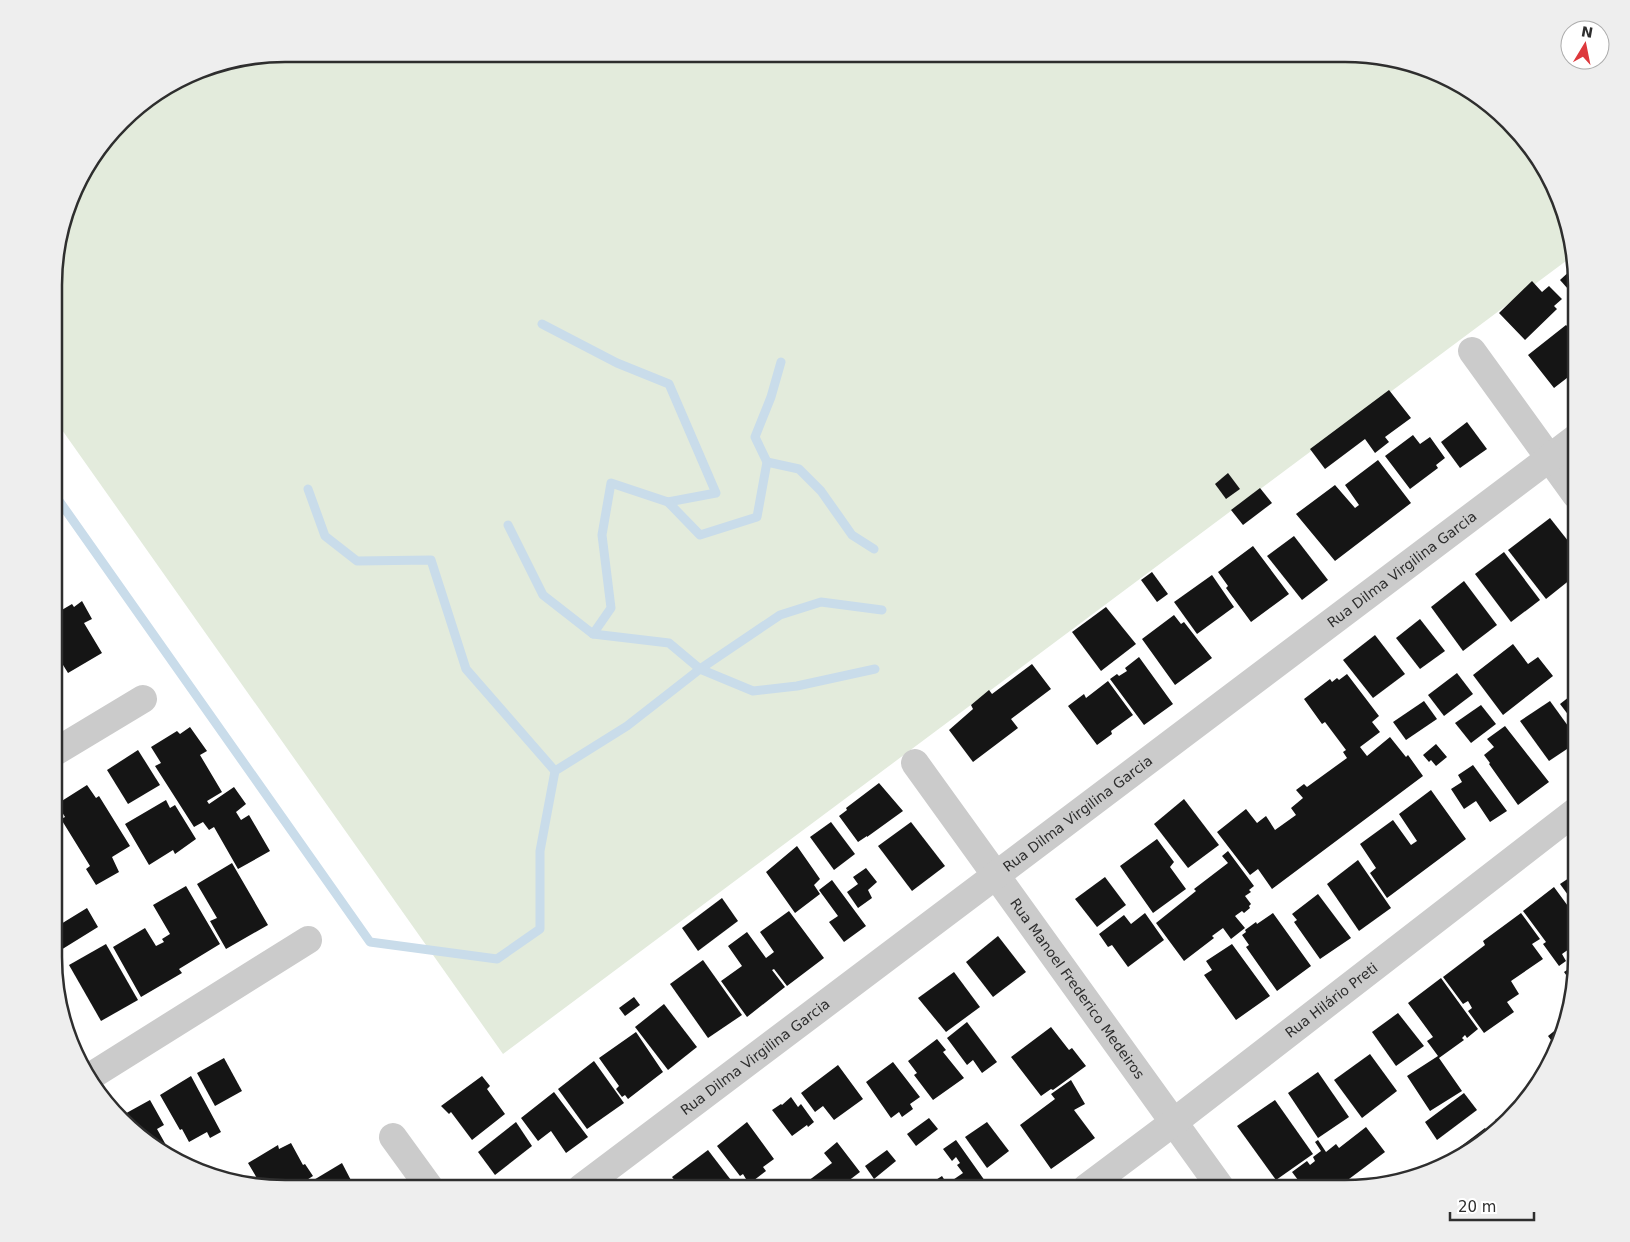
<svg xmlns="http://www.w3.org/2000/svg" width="1630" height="1242" viewBox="0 0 1630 1242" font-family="'DejaVu Sans',sans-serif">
<rect width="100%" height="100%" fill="#fff"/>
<polygon fill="#e3ebdc" points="286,54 1359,54 1433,71 1497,111 1552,183 1570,258 503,1054 55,420 56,255 85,170 133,111 211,66"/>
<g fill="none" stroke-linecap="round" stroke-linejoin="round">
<g stroke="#c9dcea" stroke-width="9">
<polyline points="542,324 617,363 669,384 716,493 668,502 611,483 602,535 611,608 593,634"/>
<polyline points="767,462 799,469 821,491 852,535 874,549"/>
<polyline points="308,489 325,536 357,561 431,560 466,669 555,771"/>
<polyline points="55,495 370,942 497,959 540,929 540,851 555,771 627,726 700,669 780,615 821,602 882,610"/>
<polyline points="668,502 700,535 757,517 767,462 755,437 771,397 781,362"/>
<polyline points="508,525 543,595 593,634 669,643 700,669 753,691 797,686 875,669"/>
</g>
</g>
<g fill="#151515">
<polygon points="1572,269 1576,286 1576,298 1560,280"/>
<polygon points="1532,281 1542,292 1549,286 1562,299 1554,306 1557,309 1525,340 1499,313"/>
<polygon points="1576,323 1576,371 1554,388 1528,355 1566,325 1569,328"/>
<polygon points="1389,390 1411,418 1385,437 1389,442 1375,453 1365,439 1325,469 1310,449"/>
<polygon points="1467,422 1487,449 1460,468 1441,442"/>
<polygon points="1413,435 1420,444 1430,437 1445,458 1436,465 1438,468 1410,489 1385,456"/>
<polygon points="1378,460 1411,503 1335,561 1296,514 1335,485 1355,508 1359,505 1345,485"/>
<polygon points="1228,473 1240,489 1226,499 1215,484"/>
<polygon points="1260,488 1272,503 1243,525 1231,510"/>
<polygon points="1550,518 1576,551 1576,575 1546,599 1508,550"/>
<polygon points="1294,536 1328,580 1302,600 1267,556"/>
<polygon points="1253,546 1289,594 1251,622 1226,588 1228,586 1218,572"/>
<polygon points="1504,552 1540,600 1511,622 1475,574"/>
<polygon points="1152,572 1168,594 1157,602 1141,580"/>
<polygon points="1212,575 1234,607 1197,634 1174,602"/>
<polygon points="1464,581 1497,625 1463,651 1431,607"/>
<polygon points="82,601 92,619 84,623 102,653 68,673 55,652 55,614 72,604 74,607"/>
<polygon points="1106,607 1136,644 1101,671 1072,632"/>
<polygon points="1174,615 1181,624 1184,622 1212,658 1175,685 1142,639"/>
<polygon points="1420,619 1445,651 1420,669 1396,638"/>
<polygon points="1375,635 1405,674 1373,698 1343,660"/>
<polygon points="1513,644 1528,664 1538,657 1553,676 1503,715 1473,675"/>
<polygon points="1139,657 1173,704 1144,725 1110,679 1117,674 1119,676 1127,671 1125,668"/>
<polygon points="1032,664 1051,689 1011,719 1018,728 973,762 949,730 973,709 971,705 989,690 992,694"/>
<polygon points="1457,673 1473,694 1444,716 1428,695"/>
<polygon points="1347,674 1379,716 1372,722 1380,732 1360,747 1367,756 1390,737 1406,757 1408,755 1423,776 1272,889 1258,869 1250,875 1217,832 1246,809 1257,823 1266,816 1275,830 1296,815 1291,808 1303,798 1296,790 1304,784 1307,787 1347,758 1343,752 1346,750 1325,722 1322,724 1304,699 1330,679 1332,682 1337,678 1339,680"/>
<polygon points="1108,681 1133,715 1111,731 1112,734 1097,745 1068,706 1084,694 1086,698"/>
<polygon points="1576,688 1576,725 1560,704 1574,693 1572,691"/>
<polygon points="1424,701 1437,719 1406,740 1393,722"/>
<polygon points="1550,701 1576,737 1576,743 1549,761 1520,721"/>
<polygon points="1481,705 1496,724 1471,743 1455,723"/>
<polygon points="1505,726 1549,782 1518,805 1489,764 1490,763 1484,755 1494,747 1487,739"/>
<polygon points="190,727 207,751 200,755 222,792 207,801 209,804 234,787 246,804 236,812 241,820 249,815 270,851 238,869 214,827 209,830 203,822 194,827 155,766 161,763 151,747 177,731 180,734"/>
<polygon points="1436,744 1447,757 1436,766 1431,760 1429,762 1423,755"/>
<polygon points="138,750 160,785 128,804 107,770"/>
<polygon points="1473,765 1507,811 1490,822 1476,801 1464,809 1451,789 1462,782 1458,775"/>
<polygon points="879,783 903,811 867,837 867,836 858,842 839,816 847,810 846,808"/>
<polygon points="87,785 96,798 99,796 130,846 112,857 119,872 96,885 86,869 90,866 61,819 65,817 57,804"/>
<polygon points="1431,790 1466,839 1387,898 1370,873 1376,868 1360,844 1393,820 1411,845 1417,841 1399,814"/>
<polygon points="1184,799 1219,845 1188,868 1154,824"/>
<polygon points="166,800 170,808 175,805 196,839 175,854 173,850 149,865 125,824"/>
<polygon points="831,822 855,854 834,870 810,837"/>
<polygon points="911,822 945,866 912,891 878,846"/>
<polygon points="55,829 63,844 55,848"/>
<polygon points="1157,839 1174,862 1170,867 1186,889 1153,913 1120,866"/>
<polygon points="797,846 820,879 814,885 820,894 795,913 766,872"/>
<polygon points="1228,851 1254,886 1249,890 1251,892 1245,896 1251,904 1249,906 1250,908 1244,913 1242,911 1235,916 1245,928 1231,939 1223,928 1212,936 1214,938 1184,961 1156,923 1196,891 1194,889 1228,863 1222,856"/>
<polygon points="1358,860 1391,908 1359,931 1327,884"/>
<polygon points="232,863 268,925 226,949 210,921 217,918 197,884"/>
<polygon points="866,868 877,882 868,890 872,898 858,908 847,892 858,884 853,877"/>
<polygon points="1572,876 1576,882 1576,906 1560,884"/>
<polygon points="1105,877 1126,905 1097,927 1075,899"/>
<polygon points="832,880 866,926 844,942 829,922 838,916 819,890"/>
<polygon points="186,886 220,944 179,969 182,973 141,997 113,947 145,928 156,946 164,942 162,939 170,934 153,905"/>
<polygon points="1554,887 1576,917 1576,944 1562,954 1566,961 1559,966 1543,944 1546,942 1523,911"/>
<polygon points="1318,894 1351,938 1320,959 1294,922 1297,920 1292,914"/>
<polygon points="722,898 738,921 698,951 682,928"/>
<polygon points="87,908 98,927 56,953 54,951 54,923 56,927"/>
<polygon points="789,911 824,958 787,986 774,969 772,970 785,987 747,1017 721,981 742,966 728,946 747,932 766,958 774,952 760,932"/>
<polygon points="1145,913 1164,940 1128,967 1112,945 1108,947 1099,934 1124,915 1131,924"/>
<polygon points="1273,913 1311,966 1277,991 1246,947 1249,945 1242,935 1246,932 1245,930 1256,922 1257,924"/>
<polygon points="1521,913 1540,939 1532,944 1543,959 1511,981 1519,994 1507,1002 1514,1012 1484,1033 1468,1011 1472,1008 1468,1001 1463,1004 1443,977 1485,945 1483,941"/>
<polygon points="998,936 1026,972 993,997 966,962"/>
<polygon points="106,944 138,1000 101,1021 69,965"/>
<polygon points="1232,944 1270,996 1236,1020 1204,975 1212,970 1206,961"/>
<polygon points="703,960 742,1015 708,1038 670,984"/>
<polygon points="1576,964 1576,972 1573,985 1564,972"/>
<polygon points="954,972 980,1007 946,1032 918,998"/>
<polygon points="1441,978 1478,1029 1467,1038 1465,1035 1462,1038 1464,1040 1439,1058 1462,1091 1430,1111 1407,1076 1438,1056 1427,1041 1433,1037 1408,1003"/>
<polygon points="634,997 640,1005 625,1016 619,1008"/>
<polygon points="664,1004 697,1047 668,1070 635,1027"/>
<polygon points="1398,1013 1424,1046 1396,1066 1372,1032"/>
<polygon points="1564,1021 1558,1045 1557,1048 1548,1036 1558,1028 1557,1026"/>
<polygon points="967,1022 997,1062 982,1073 973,1060 967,1065 947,1038"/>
<polygon points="1051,1027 1069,1050 1072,1048 1086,1066 1053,1090 1051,1089 1041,1096 1011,1057"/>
<polygon points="636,1032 663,1072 628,1099 625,1095 622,1097 616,1089 619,1086 599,1058"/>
<polygon points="937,1039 946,1050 943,1052 964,1078 933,1100 914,1075 917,1073 908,1061"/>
<polygon points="1370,1054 1397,1091 1362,1118 1334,1080"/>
<polygon points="224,1058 242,1091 215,1106 197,1073"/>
<polygon points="594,1061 624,1103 587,1129 558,1089"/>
<polygon points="893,1062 920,1097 910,1104 913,1109 902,1117 899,1112 891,1118 866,1082"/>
<polygon points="838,1065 863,1099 834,1120 823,1106 815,1112 801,1093"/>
<polygon points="1318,1072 1349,1117 1318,1138 1288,1093"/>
<polygon points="191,1076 221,1132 210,1138 207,1132 189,1142 182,1129 180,1130 160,1095"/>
<polygon points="482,1076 490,1086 487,1089 505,1114 472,1140 451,1112 449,1114 441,1106"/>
<polygon points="1071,1080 1085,1104 1074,1110 1095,1138 1051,1169 1020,1125 1055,1099 1051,1094"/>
<polygon points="554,1092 588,1137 566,1153 551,1131 538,1141 521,1118"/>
<polygon points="1464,1093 1477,1110 1437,1140 1425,1122"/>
<polygon points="791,1097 798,1107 801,1104 814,1122 808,1127 807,1125 792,1136 772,1110 781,1104 782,1105"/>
<polygon points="1525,1099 1519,1109 1499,1124 1495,1120"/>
<polygon points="150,1100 164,1125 157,1129 171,1154 133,1131 121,1116"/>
<polygon points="1275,1100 1313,1154 1276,1180 1237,1126"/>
<polygon points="929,1118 938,1129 916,1146 907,1134"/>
<polygon points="516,1122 532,1146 495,1175 478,1152"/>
<polygon points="747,1122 774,1159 763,1167 766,1171 749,1184 743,1174 740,1176 717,1146"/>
<polygon points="987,1122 1009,1151 987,1168 965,1137"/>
<polygon points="1366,1127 1385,1152 1337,1188 1304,1188 1292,1172 1307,1161 1310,1165 1315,1161 1313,1157 1321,1151 1315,1142 1318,1140 1326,1152 1336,1144 1339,1148"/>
<polygon points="1485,1128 1488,1132 1463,1151 1460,1147"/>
<polygon points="956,1140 990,1188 931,1188 928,1185 942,1176 947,1184 963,1173 957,1165 960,1163 956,1157 952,1161 943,1149"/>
<polygon points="837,1142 860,1172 839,1188 808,1188 804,1184 832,1163 824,1153"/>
<polygon points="291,1143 303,1165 305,1164 313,1176 294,1188 271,1188 261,1185 248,1163 278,1145 279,1149"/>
<polygon points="708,1150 737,1188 681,1188 672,1177"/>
<polygon points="887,1150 896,1161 874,1179 865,1166"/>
<polygon points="342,1163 355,1188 316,1188 312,1181"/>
</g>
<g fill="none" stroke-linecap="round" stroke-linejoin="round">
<g stroke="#cbcbcb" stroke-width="28">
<polyline points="1472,351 1576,495"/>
<polyline points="55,752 143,699"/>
<path id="s1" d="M915 763 1221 1188"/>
<polyline points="91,1076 308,940"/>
<polyline points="393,1137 430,1188"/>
<path id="s2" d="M581 1188 1576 438"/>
<path id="s3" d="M1086 1188 1174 1122 1576 811"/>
</g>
</g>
<g text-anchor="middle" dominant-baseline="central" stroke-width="5" stroke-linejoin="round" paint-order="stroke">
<g font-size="14" fill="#2e2e2e" stroke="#fff">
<text stroke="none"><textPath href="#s2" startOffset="1028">Rua Dilma Virgilina Garcia</textPath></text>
<text stroke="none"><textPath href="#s2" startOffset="622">Rua Dilma Virgilina Garcia</textPath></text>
<text stroke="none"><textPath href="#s1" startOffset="278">Rua Manoel Frederico Medeiros</textPath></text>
<text stroke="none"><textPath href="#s3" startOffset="309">Rua Hilário Preti</textPath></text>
<text stroke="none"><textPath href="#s2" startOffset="218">Rua Dilma Virgilina Garcia</textPath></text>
</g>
</g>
<path d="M0 0H1630V1242H0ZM285 62H1345A223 223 0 0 1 1568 285V957A223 223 0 0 1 1345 1180H285A223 223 0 0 1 62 957V285A223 223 0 0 1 285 62Z" fill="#eee" fill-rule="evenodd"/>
<path fill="none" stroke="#2e2e2e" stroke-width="2.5" d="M285 62H1345A223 223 0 0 1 1568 285V957A223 223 0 0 1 1345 1180H285A223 223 0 0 1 62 957V285A223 223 0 0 1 285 62Z"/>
<g transform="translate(1585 45) rotate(10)"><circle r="24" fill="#ffffff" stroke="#ababab"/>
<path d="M0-4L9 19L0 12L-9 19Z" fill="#dd383c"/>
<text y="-8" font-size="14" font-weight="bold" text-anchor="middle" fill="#2e2e2e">N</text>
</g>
<path d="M1450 1212v8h84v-8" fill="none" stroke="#2e2e2e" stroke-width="2.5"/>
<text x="1458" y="1212" font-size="15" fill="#2e2e2e" stroke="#ffffff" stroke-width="4" paint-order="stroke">20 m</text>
</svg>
